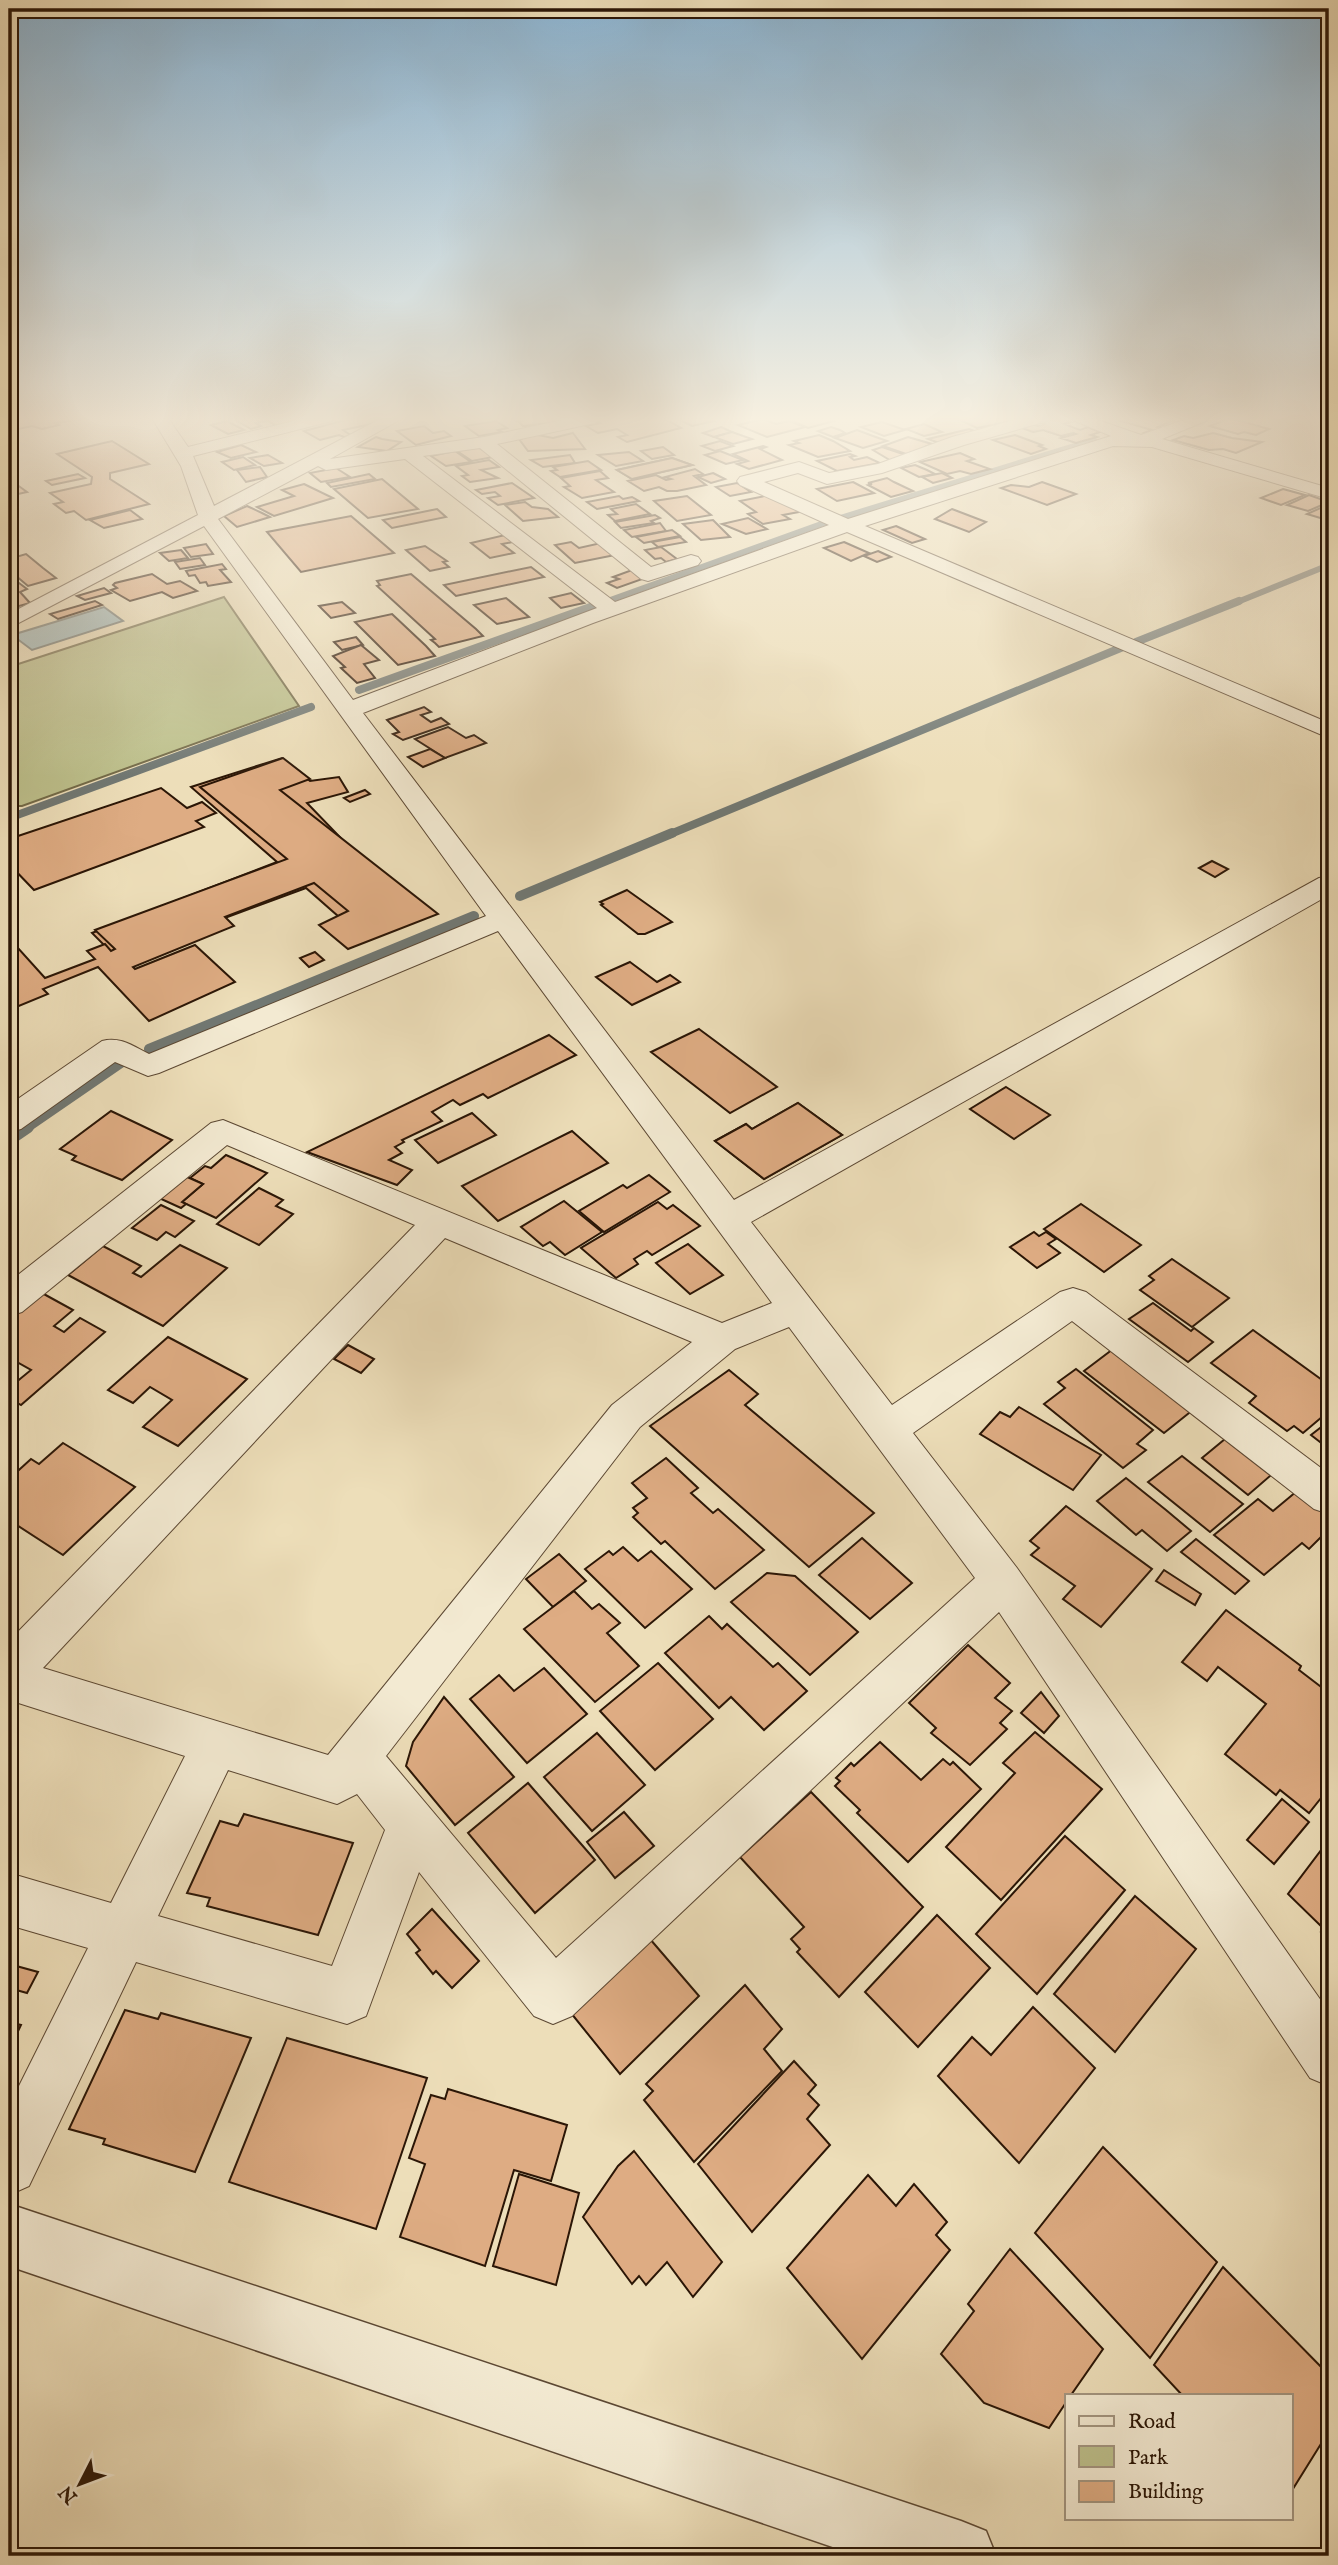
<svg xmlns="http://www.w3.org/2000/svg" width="1338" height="2565" viewBox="0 0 1338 2565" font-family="'IM FELL English',serif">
<rect width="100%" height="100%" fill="#eddeb9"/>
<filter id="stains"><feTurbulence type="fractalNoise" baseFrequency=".00286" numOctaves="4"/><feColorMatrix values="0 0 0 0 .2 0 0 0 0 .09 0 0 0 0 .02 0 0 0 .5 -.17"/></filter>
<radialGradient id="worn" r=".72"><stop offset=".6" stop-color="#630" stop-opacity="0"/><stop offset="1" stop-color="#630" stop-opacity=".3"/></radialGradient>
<polygon fill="#bdc08c" stroke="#746b49" stroke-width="2" points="224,597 299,706 22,806 9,806 9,667"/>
<polygon fill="#a0b9bb" stroke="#717873" stroke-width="2" points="104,607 123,621 32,650 12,635"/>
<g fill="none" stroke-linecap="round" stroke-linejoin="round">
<g stroke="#717873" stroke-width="6">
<polyline points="602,603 824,523 1094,440"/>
<polyline points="1235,603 1329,565"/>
</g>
<g stroke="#717873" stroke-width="8">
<polyline points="1136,642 1239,601"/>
<polyline points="359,690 607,601"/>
<polyline points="9,818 311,707"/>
<polyline points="668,835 1123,647"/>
</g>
<g stroke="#717873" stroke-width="10">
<polyline points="520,896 672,833"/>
<polyline points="149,1049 474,916"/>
<polyline points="25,1129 121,1063"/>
</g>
<polyline stroke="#717873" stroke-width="12" points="9,1140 28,1127"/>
</g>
<g fill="#deac83" stroke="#2b1606" stroke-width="2">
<polygon points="9,418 90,418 55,423 59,425 42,429 32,426 9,431"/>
<polygon points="260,418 265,421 256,423 261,426 251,429 234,419"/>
<polygon points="262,418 309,418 279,427"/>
<polygon points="374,418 381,422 343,430 352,436 344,437 339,435 320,440 304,431 353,418"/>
<polygon points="513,418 557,418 560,422 523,426 519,422 528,419 516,421"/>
<polygon points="513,418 557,418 560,422 523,426 519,422 528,419 516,421"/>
<polygon points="606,418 665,419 681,428 627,442 618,437 627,435 617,429 598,433 586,426 600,423 595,420"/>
<polygon points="676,418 711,418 714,421 692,426"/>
<polygon points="786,418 827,418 834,421 808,428"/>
<polygon points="973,418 1013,418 1017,420 977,428 960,420"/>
<polygon points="1061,418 1071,422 1064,424 1080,430 1088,427 1100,432 1091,435 1097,437 1076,443 1061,438 1076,434 1073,433 1061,436 1043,430 1033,432 1019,427 1032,424 1038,426 1044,424 1037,422"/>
<polygon points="1129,418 1167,418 1174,420 1158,427 1169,430 1152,436 1144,433 1152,430 1121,421"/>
<polygon points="1230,418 1269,429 1256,435 1244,432 1238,434 1210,426"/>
<polygon points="763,419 776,424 789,421 805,427 767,437 738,425"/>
<polygon points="227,421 244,430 228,434 211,425"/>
<polygon points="496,421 507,428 498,430 502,432 479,436 465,426"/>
<polygon points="882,422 905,430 884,436 861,427"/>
<polygon points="924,424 942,432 924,436 906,429"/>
<polygon points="424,426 433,433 444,431 451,436 416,445 397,431"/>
<polygon points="721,427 732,432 714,437 703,433"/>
<polygon points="831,427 840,430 845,433 833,437 818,431"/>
<polygon points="969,429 977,432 942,444 928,439"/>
<polygon points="857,430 873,436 887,441 863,448 835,438"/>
<polygon points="732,432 752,439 733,444 714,437"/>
<polygon points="573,433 585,449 528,451 519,439 521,439 519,436 533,434 553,438"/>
<polygon points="1213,433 1232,438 1262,442 1236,453 1223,449 1209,450 1173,440 1184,436 1193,438"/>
<polygon points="819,435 833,441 850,451 818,457 789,445 799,443 794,441"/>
<polygon points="1015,435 1042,445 1039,446 1046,449 1031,454 993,440"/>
<polygon points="376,437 382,439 401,442 387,451 358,447"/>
<polygon points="908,437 932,444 927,446 932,448 906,454 883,446"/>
<polygon points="112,441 149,464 110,473 110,479 149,504 86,520 74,511 66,513 54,504 63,502 50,493 91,484 92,477 57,454"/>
<polygon points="720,441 733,446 715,451 702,446"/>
<polygon points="241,445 256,452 231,458 217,452"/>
<polygon points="475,445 493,457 472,461 454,449"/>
<polygon points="763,446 766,447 760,449 782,460 749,469 737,464 748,461 733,454"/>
<polygon points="663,447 674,455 652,459 641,451"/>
<polygon points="882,447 909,456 893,462 873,450"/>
<polygon points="455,451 471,462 446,466 431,456"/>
<polygon points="720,451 743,460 726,464 705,455"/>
<polygon points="629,452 643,461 616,466 598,455"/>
<polygon points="960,453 974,459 967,461 990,469 971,474 960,471 947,474 920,462"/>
<polygon points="850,454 855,456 850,457 854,460 867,457 880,463 837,471 817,461"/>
<polygon points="268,455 282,463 264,466 250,458"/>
<polygon points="570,455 575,463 543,467 531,460"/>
<polygon points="243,457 255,465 234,470 222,462"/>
<polygon points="672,458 692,465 632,479 617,470"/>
<polygon points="672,458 692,465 632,479 617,470"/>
<polygon points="489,460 499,467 481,470 498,478 470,482 462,476 468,475 456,466"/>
<polygon points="588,461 601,470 560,477 551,471 557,470 553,467"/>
<polygon points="915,465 927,470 935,474 919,477 901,468"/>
<polygon points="260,467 267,477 246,482 237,470"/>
<polygon points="336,468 350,477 321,482 310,473"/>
<polygon points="695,469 703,474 694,476 706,485 677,491 667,491 659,487 644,491 628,481 656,475 666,480 671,479 665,477"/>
<polygon points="600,471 608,478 596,480 614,492 582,498 564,487 570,486 561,478"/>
<polygon points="713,473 725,479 711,483 698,477"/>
<polygon points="942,473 952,478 933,483 922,477"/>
<polygon points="78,474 85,478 52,485 46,481"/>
<polygon points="369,474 375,479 331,487 327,483"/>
<polygon points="887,478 894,482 913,491 891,497 868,485 872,484 868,483"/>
<polygon points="9,479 27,492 9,496"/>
<polygon points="382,479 418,509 368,518 334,489"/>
<polygon points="853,482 874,493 837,501 817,489"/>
<polygon points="1042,482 1076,494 1047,505 1001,488 1011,485 1029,487"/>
<polygon points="512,483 534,498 498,505 488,498 500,496 495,492 482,494 476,490"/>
<polygon points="737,483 751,492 730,496 716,487"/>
<polygon points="304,484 333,498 274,516 257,507 294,496 282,490"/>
<polygon points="1283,489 1305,495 1281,505 1261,498"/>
<polygon points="770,495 804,511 783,515 790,519 763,524 748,514 756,512 740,501"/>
<polygon points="1309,495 1329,502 1308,511 1287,505"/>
<polygon points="619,496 623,499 632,497 639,501 597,509 587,502"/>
<polygon points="687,496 711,515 677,521 654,501"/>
<polygon points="525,502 532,507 548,509 558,517 523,521 505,505"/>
<polygon points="636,504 650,514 615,521 608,515 617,514 611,509"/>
<polygon points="247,506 262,513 270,517 237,527 224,516"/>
<polygon points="1325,506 1329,508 1327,520 1307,514"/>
<polygon points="437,509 446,517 392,528 383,520"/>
<polygon points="952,509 986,522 969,532 935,519"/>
<polygon points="130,510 142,519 104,528 90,520"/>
<polygon points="655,515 660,518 651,521 654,523 621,528 615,522"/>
<polygon points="351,516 394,553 301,572 267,532"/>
<polygon points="748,518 767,529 746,534 722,524"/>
<polygon points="713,520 730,537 701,540 683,524"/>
<polygon points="660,523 666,531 632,537 624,530"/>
<polygon points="896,526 925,539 912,543 883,530"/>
<polygon points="672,530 680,536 644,543 636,537"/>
<polygon points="505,535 513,542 502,544 514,553 490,558 471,543"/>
<polygon points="680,537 686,542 658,547 652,542"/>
<polygon points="571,542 579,548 601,543 620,554 575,563 555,545"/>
<polygon points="844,542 869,553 851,561 824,548"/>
<polygon points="206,544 213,554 191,557 184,548"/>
<polygon points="425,546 447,561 443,562 449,567 430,571 406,550"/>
<polygon points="661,547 677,559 666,562 661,558 655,559 645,550"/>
<polygon points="181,550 188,558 169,561 160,553"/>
<polygon points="878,551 891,557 877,562 864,556"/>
<polygon points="26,554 43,568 56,578 28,586 9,570 9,559"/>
<polygon points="200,558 205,565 180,569 175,562"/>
<polygon points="222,564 226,569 220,570 231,582 208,586 206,582 200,583 195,575 189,576 186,571"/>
<polygon points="531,567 544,577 456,596 444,585"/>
<polygon points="632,570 648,577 617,588 607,583 619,579 613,577"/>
<polygon points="152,574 167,584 180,581 197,591 173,598 162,592 130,601 111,590 117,588 113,585 115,583"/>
<polygon points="411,574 476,629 483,636 439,647 435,643 431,640 435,639 377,586 380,585 377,581"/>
<polygon points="15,580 27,589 20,592 30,603 12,608 9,605 9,582"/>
<polygon points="104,588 111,593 85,600 77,596"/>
<polygon points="571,593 584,603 561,608 550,598"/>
<polygon points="506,598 529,617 497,624 474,605"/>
<polygon points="95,601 102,605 58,619 50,614"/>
<polygon points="342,602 355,613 331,618 319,606"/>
<polygon points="392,614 426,646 435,656 398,665 355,622"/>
<polygon points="356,637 363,645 342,650 334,642"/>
<polygon points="361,645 379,660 364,664 375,678 357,683 341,668 345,667 333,656"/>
<polygon points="424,707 431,712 421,715 431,722 441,718 449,724 403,740 393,734 399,732 387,720"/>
<polygon points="448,727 466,738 474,735 486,743 445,758 415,739"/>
<polygon points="430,749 445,758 423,767 408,757"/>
<polygon points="282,758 310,781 339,777 348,792 307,803 417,917 363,938 306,888 117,958 92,933 277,862 191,787"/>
<polygon points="283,758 310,779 280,790 438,914 348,949 319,925 348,911 314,883 225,917 234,926 133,967 135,969 195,945 235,982 149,1021 98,967 43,989 48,994 9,1010 9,938 45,978 95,959 87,951 105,944 111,951 115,949 95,930 287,859 200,787"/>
<polygon points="161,788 187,808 202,802 216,813 196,821 204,827 34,890 9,864 9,839"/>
<polygon points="365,790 370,794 350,802 344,798"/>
<polygon points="1212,861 1228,869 1215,877 1199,868"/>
<polygon points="627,890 672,922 645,934 638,934 601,905 603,904 600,902"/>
<polygon points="315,952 324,960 309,967 300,958"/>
<polygon points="630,962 657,982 670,975 680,982 632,1005 596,977"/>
<polygon points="699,1029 777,1087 730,1113 651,1052"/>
<polygon points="549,1035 576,1055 488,1098 483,1094 460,1105 453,1100 432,1112 442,1121 402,1140 404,1142 395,1147 402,1153 389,1160 412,1170 397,1185 307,1152"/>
<polygon points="1006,1087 1050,1115 1014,1139 970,1109"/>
<polygon points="798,1103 842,1135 764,1179 715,1141 746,1124 752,1129"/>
<polygon points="798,1103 842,1135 764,1179 715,1141 746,1124 752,1129"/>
<polygon points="111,1111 172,1140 122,1180 72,1160 76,1156 60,1149"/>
<polygon points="472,1113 496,1135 438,1163 415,1140"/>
<polygon points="572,1131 608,1163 498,1221 462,1186"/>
<polygon points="226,1155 267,1173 216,1218 182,1202 203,1184 190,1178 205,1166 211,1168"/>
<polygon points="649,1175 670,1192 604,1232 579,1211 623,1185 627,1188"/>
<polygon points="185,1176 203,1184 182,1202 186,1204 181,1208 159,1198"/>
<polygon points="259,1188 283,1200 276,1206 293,1214 259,1245 217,1224"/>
<polygon points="564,1201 602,1232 565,1255 550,1242 543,1246 521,1227"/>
<polygon points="658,1202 667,1209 673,1205 700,1226 652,1255 647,1251 634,1259 638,1264 616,1278 581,1248"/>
<polygon points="1081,1204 1141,1245 1104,1272 1044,1229"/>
<polygon points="161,1205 194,1221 175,1237 166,1232 157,1240 132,1228"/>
<polygon points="1034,1232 1039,1236 1046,1232 1056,1239 1048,1244 1060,1253 1037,1268 1010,1247"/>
<polygon points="688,1244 723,1275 690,1294 656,1263"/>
<polygon points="180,1245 227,1268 163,1326 68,1275 103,1246 141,1266 133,1273 141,1277"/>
<polygon points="1172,1259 1229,1298 1192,1327 1140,1290 1154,1280 1149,1276"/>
<polygon points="42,1293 73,1310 54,1326 64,1332 80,1318 105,1332 21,1405 9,1398 9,1388 31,1370 15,1361 9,1367 9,1320"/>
<polygon points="1153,1303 1191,1331 1194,1328 1213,1342 1188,1362 1129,1319"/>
<polygon points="1253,1330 1329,1385 1329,1411 1303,1433 1294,1426 1287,1431 1264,1414 1249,1403 1256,1396 1211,1363"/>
<polygon points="168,1337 247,1379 178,1446 143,1427 172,1400 150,1387 133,1403 108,1390"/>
<polygon points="348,1345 374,1359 361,1373 334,1359"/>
<polygon points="1117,1346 1194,1409 1164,1433 1084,1371"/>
<polygon points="1076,1369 1153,1430 1137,1444 1146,1450 1123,1468 1044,1404 1065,1388 1058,1382"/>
<polygon points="729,1370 758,1394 745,1405 874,1513 809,1567 650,1426"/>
<polygon points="1019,1407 1101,1455 1073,1490 980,1434 1000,1412 1010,1417"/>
<polygon points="1329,1421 1329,1449 1311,1435"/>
<polygon points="1231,1434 1278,1469 1248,1495 1202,1458"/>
<polygon points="63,1443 135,1487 63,1555 9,1520 9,1479 31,1459 39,1464"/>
<polygon points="1182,1456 1243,1504 1210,1532 1148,1482"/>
<polygon points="666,1458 698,1488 691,1493 713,1513 718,1509 764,1550 715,1589 665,1541 661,1544 633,1517 638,1513 633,1508 647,1498 632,1483"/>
<polygon points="1126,1478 1166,1510 1191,1531 1167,1551 1142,1530 1136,1535 1097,1501"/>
<polygon points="1303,1486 1329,1507 1329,1529 1309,1549 1302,1543 1264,1575 1214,1535 1258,1499 1273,1511"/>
<polygon points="1066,1506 1152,1569 1101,1627 1063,1599 1075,1586 1031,1555 1039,1548 1030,1541"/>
<polygon points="862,1538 912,1583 870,1619 819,1575"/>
<polygon points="1196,1539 1249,1581 1235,1594 1181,1552"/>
<polygon points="623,1547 638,1561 651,1551 692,1589 645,1628 585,1569 609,1551 613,1555"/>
<polygon points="559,1554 586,1581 553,1607 526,1579"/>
<polygon points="1164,1570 1201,1594 1195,1605 1156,1581"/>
<polygon points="767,1573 795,1576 858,1632 810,1675 731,1602"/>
<polygon points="574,1591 592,1609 599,1604 620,1623 607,1633 639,1666 595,1702 524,1629"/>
<polygon points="1226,1610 1301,1666 1299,1670 1329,1693 1329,1788 1309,1813 1280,1790 1276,1795 1225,1754 1266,1704 1218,1667 1207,1681 1182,1662"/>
<polygon points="709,1616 722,1629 727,1624 773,1667 778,1663 807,1691 764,1730 731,1697 719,1708 665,1653"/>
<polygon points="968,1645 1010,1683 995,1698 1012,1711 1000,1723 1007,1729 970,1765 931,1733 936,1728 909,1703"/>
<polygon points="658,1663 713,1719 655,1770 600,1711"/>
<polygon points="544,1668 587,1714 527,1763 470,1699 499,1675 514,1691"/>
<polygon points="1041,1692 1059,1716 1044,1733 1021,1713"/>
<polygon points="444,1697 514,1777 455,1825 406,1766 413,1742"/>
<polygon points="1035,1732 1102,1789 1001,1900 946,1847 1015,1773 1003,1763"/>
<polygon points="597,1733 645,1785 592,1831 544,1777"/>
<polygon points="880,1742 921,1780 943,1759 950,1765 953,1762 981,1789 908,1862 857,1813 860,1810 835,1786 840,1781 836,1778 851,1763 854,1766"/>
<polygon points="528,1783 595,1860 535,1913 468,1833"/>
<polygon points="811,1792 923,1907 839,1997 797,1952 800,1949 791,1939 804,1927 740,1857"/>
<polygon points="1282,1799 1309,1822 1274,1864 1247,1840"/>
<polygon points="624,1812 654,1846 615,1878 587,1842"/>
<polygon points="244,1814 353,1843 318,1935 207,1906 210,1898 187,1893 220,1821 238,1826"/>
<polygon points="1065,1836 1125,1890 1037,1994 976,1934"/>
<polygon points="1325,1845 1329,1848 1329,1939 1321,1932 1324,1929 1288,1894"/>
<polygon points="1135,1896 1196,1949 1115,2052 1054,1994"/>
<polygon points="432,1909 479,1961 452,1988 436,1971 433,1974 416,1953 420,1950 407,1934"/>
<polygon points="937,1915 990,1968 918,2047 865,1992"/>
<polygon points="650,1939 699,1996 620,2074 571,2013"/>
<polygon points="9,1964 38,1972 27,1993 9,1988"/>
<polygon points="745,1985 782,2029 764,2049 782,2071 694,2162 644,2100 653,2091 646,2084"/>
<polygon points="1033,2007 1095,2068 1019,2163 938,2076 972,2037 991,2055"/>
<polygon points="125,2010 158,2019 161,2013 251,2038 195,2172 103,2144 105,2139 69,2129"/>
<polygon points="9,2022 21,2025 9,2050"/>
<polygon points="287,2038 427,2078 376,2229 229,2182"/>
<polygon points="794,2061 816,2085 808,2094 819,2105 807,2119 830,2145 752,2232 698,2164"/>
<polygon points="448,2089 567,2125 551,2181 514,2170 485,2266 400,2237 425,2164 409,2158 431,2095 445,2099"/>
<polygon points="1103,2147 1217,2262 1150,2358 1035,2233"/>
<polygon points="634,2151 722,2262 693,2297 667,2262 646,2285 639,2276 632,2284 583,2217 618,2166"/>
<polygon points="519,2174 579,2193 556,2285 493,2266"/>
<polygon points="868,2175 896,2206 914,2184 947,2222 936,2235 950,2250 862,2359 787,2268"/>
<polygon points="1010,2249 1103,2349 1071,2395 1067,2395 1067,2401 1049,2428 984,2403 941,2354 974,2311 968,2304"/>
<polygon points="1223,2267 1329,2375 1329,2431 1291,2492 1291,2395 1182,2395 1154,2365"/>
</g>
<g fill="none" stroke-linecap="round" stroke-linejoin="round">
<g stroke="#5c4833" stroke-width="2">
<path id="minor" d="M152 418H168L188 447 306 418H334L332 421 193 456 214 506 382 418H403L330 459 484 437 572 418H603L595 423 497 444 651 567 691 555 698 557 701 561 698 565 648 581 641 579 480 448 423 456 615 602 829 525 740 485 737 481 740 477 799 462 829 473 878 464 952 437 1022 418H1049L1047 421 964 445 882 473 827 484 798 473 764 482 848 519 1111 436 1068 418H1092L1141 435 1189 418H1213L1162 439 1329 488V499L1152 447 1113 446 865 526 1329 723V738L847 532 593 623 363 713 734 1200 1319 878 1329 876V895L751 1222 892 1405 1060 1292 1073 1288 1086 1292 1329 1474V1514L1314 1509 1072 1321 913 1433 1017 1568 1329 2012V2086L1310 2078 999 1612 572 2016 553 2024 534 2016 419 1872 366 2016 347 2024 136 1962 29 2186 9 2195V2106L88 1948 9 1925V1873L111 1903 185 1756 9 1700V1641L415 1225 227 1145 22 1312 9 1316V1282L211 1123 223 1120 722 1323 772 1303 498 931 159 1073 148 1076 115 1062 21 1129 9 1132V1105L102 1041C120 1036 133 1046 149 1054L486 916 204 526 9 628V614L198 515 181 466ZM405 459 597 608 353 700 218 519 318 466 326 470ZM445 1238 692 1342 612 1405 328 1755 43 1668ZM789 1327 975 1578 556 1958 386 1756 640 1427 735 1349ZM228 1770 337 1804 357 1794 385 1830 332 1966 158 1916Z"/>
</g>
<g stroke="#5c4833" stroke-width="3">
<polygon id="tertiary" points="9,2204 961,2521 986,2531 996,2556 859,2556 9,2266"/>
</g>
<use href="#minor" fill="#f3ead2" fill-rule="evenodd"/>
<use href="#tertiary" fill="#f3ead2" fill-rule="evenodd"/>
</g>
<linearGradient id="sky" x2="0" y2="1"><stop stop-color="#8bb6d6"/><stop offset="0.54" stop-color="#f7f0e0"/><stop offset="1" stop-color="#f7f0e0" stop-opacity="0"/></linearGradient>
<rect width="1338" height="777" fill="url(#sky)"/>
<rect width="1338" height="2565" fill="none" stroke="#eddeb9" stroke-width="35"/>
<rect x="10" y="10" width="1317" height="2544" fill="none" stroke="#2b1606" stroke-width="3.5"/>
<rect x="18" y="18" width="1303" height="2530" fill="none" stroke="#2b1606" stroke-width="2"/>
<rect x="1065" y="2394" width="228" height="126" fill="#f3ead2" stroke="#a39580" stroke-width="2"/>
<rect x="1079" y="2416" width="35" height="10" fill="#f3ead2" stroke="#a39580" stroke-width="2"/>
<text x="1128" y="2428" font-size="21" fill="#2b1606">Road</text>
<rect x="1079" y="2446" width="35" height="21" fill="#bdc08c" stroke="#a39580" stroke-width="2"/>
<text x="1128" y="2464" font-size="21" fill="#2b1606">Park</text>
<rect x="1079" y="2481" width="35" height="21" fill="#deac83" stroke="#a39580" stroke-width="2"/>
<text x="1128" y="2498" font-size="21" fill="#2b1606">Building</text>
<g transform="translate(80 2484) rotate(228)" stroke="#f3ead2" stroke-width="5" paint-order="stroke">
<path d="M0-5L12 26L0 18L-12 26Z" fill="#2b1606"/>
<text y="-10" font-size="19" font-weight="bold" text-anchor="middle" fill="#2b1606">N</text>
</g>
<rect width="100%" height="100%" filter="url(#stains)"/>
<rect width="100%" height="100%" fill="url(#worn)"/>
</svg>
